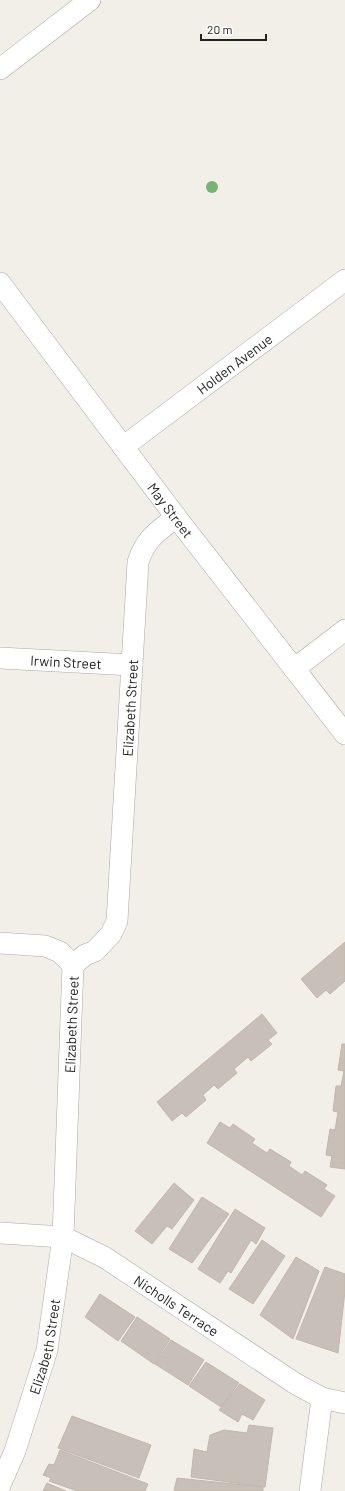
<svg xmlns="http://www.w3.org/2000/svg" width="345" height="1491" viewBox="0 0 345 1491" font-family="Barlow,sans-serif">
<rect width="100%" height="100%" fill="#f2efe9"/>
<g fill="#c7bfb8" stroke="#c4b6ab">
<polygon points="345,942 345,981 330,994 326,990 317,998 301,979"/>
<polygon points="262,1014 277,1033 268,1040 272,1044 251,1061 248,1057 234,1069 237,1073 218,1089 214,1085 203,1095 206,1100 186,1117 182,1113 172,1121 157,1102"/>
<polygon points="342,1044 345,1044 345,1169 330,1167 332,1156 326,1155 330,1129 335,1130 338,1112 333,1111 336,1086 341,1086 344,1071 338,1070"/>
<polygon points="220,1122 230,1128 233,1124 255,1139 252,1143 267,1153 270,1149 291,1162 289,1166 302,1175 305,1171 327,1185 324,1189 335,1196 321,1217 207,1143"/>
<polygon points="174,1183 194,1200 172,1229 167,1226 152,1244 135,1231"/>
<polygon points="202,1197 229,1214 192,1263 169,1249"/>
<polygon points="235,1209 265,1228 256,1244 251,1240 231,1273 228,1271 220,1283 198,1269"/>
<polygon points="262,1240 285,1256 253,1304 229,1289"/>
<polygon points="296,1257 319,1271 293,1339 260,1315"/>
<polygon points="325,1267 345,1274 345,1291 338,1353 296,1339"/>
<polygon points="100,1294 135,1317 118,1341 85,1317"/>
<polygon points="137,1317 170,1339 154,1364 121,1341"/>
<polygon points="171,1340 204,1360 188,1385 155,1364"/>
<polygon points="206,1362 239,1383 221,1407 189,1386"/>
<polygon points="240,1384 265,1400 253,1420 242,1414 238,1422 219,1410"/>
<polygon points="72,1416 151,1445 139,1478 58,1448"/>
<polygon points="249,1425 273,1428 265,1487 191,1477 194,1449 207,1452 210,1435 224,1430 247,1433"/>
<polygon points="60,1450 148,1484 145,1491 77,1491 49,1481 51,1478 43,1475 49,1464 54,1465"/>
<polygon points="177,1478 263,1487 263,1491 174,1491"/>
<polygon points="47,1483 66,1491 43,1491"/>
</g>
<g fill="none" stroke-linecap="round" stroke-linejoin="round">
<g stroke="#a9a9a9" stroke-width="22">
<g id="street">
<polyline points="0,69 90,0"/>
<path id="s1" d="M0 283 176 517 345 734"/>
<path id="s2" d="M123 447 345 280"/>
<path id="s3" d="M0 658 132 665"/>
<polyline points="294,669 345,630"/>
<polyline points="0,943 45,946 60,952 73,965"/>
<path id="s4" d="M0 1233 63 1237 104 1257 296 1384 322 1398 345 1403"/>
<path id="s5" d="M0 1485 15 1451 47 1350 63 1237 73 965 85 955 95 951 111 934 117 921 138 562C146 538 156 533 176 517"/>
<polyline points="310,1491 322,1398"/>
</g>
</g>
<use href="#street" stroke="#fff" stroke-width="21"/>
</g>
<circle fill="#74b475" cx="212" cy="187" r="6"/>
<g text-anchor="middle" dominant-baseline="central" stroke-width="3.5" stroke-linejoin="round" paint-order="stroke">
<g font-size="14" fill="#222" stroke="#fff">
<text stroke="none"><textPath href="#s2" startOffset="139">Holden Avenue</textPath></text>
<text stroke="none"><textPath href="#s1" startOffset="284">May Street</textPath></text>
<text stroke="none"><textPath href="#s3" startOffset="66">Irwin Street</textPath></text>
<text stroke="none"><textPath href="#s5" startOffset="807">Elizabeth Street</textPath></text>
<text stroke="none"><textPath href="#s5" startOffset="470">Elizabeth Street</textPath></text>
<text stroke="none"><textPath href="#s4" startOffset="196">Nicholls Terrace</textPath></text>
<text stroke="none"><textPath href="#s5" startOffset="146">Elizabeth Street</textPath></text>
</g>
</g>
<path d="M201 34v6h65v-6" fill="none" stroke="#222222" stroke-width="2"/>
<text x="207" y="34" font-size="12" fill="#222222" stroke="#ffffff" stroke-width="3" paint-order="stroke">20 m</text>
</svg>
